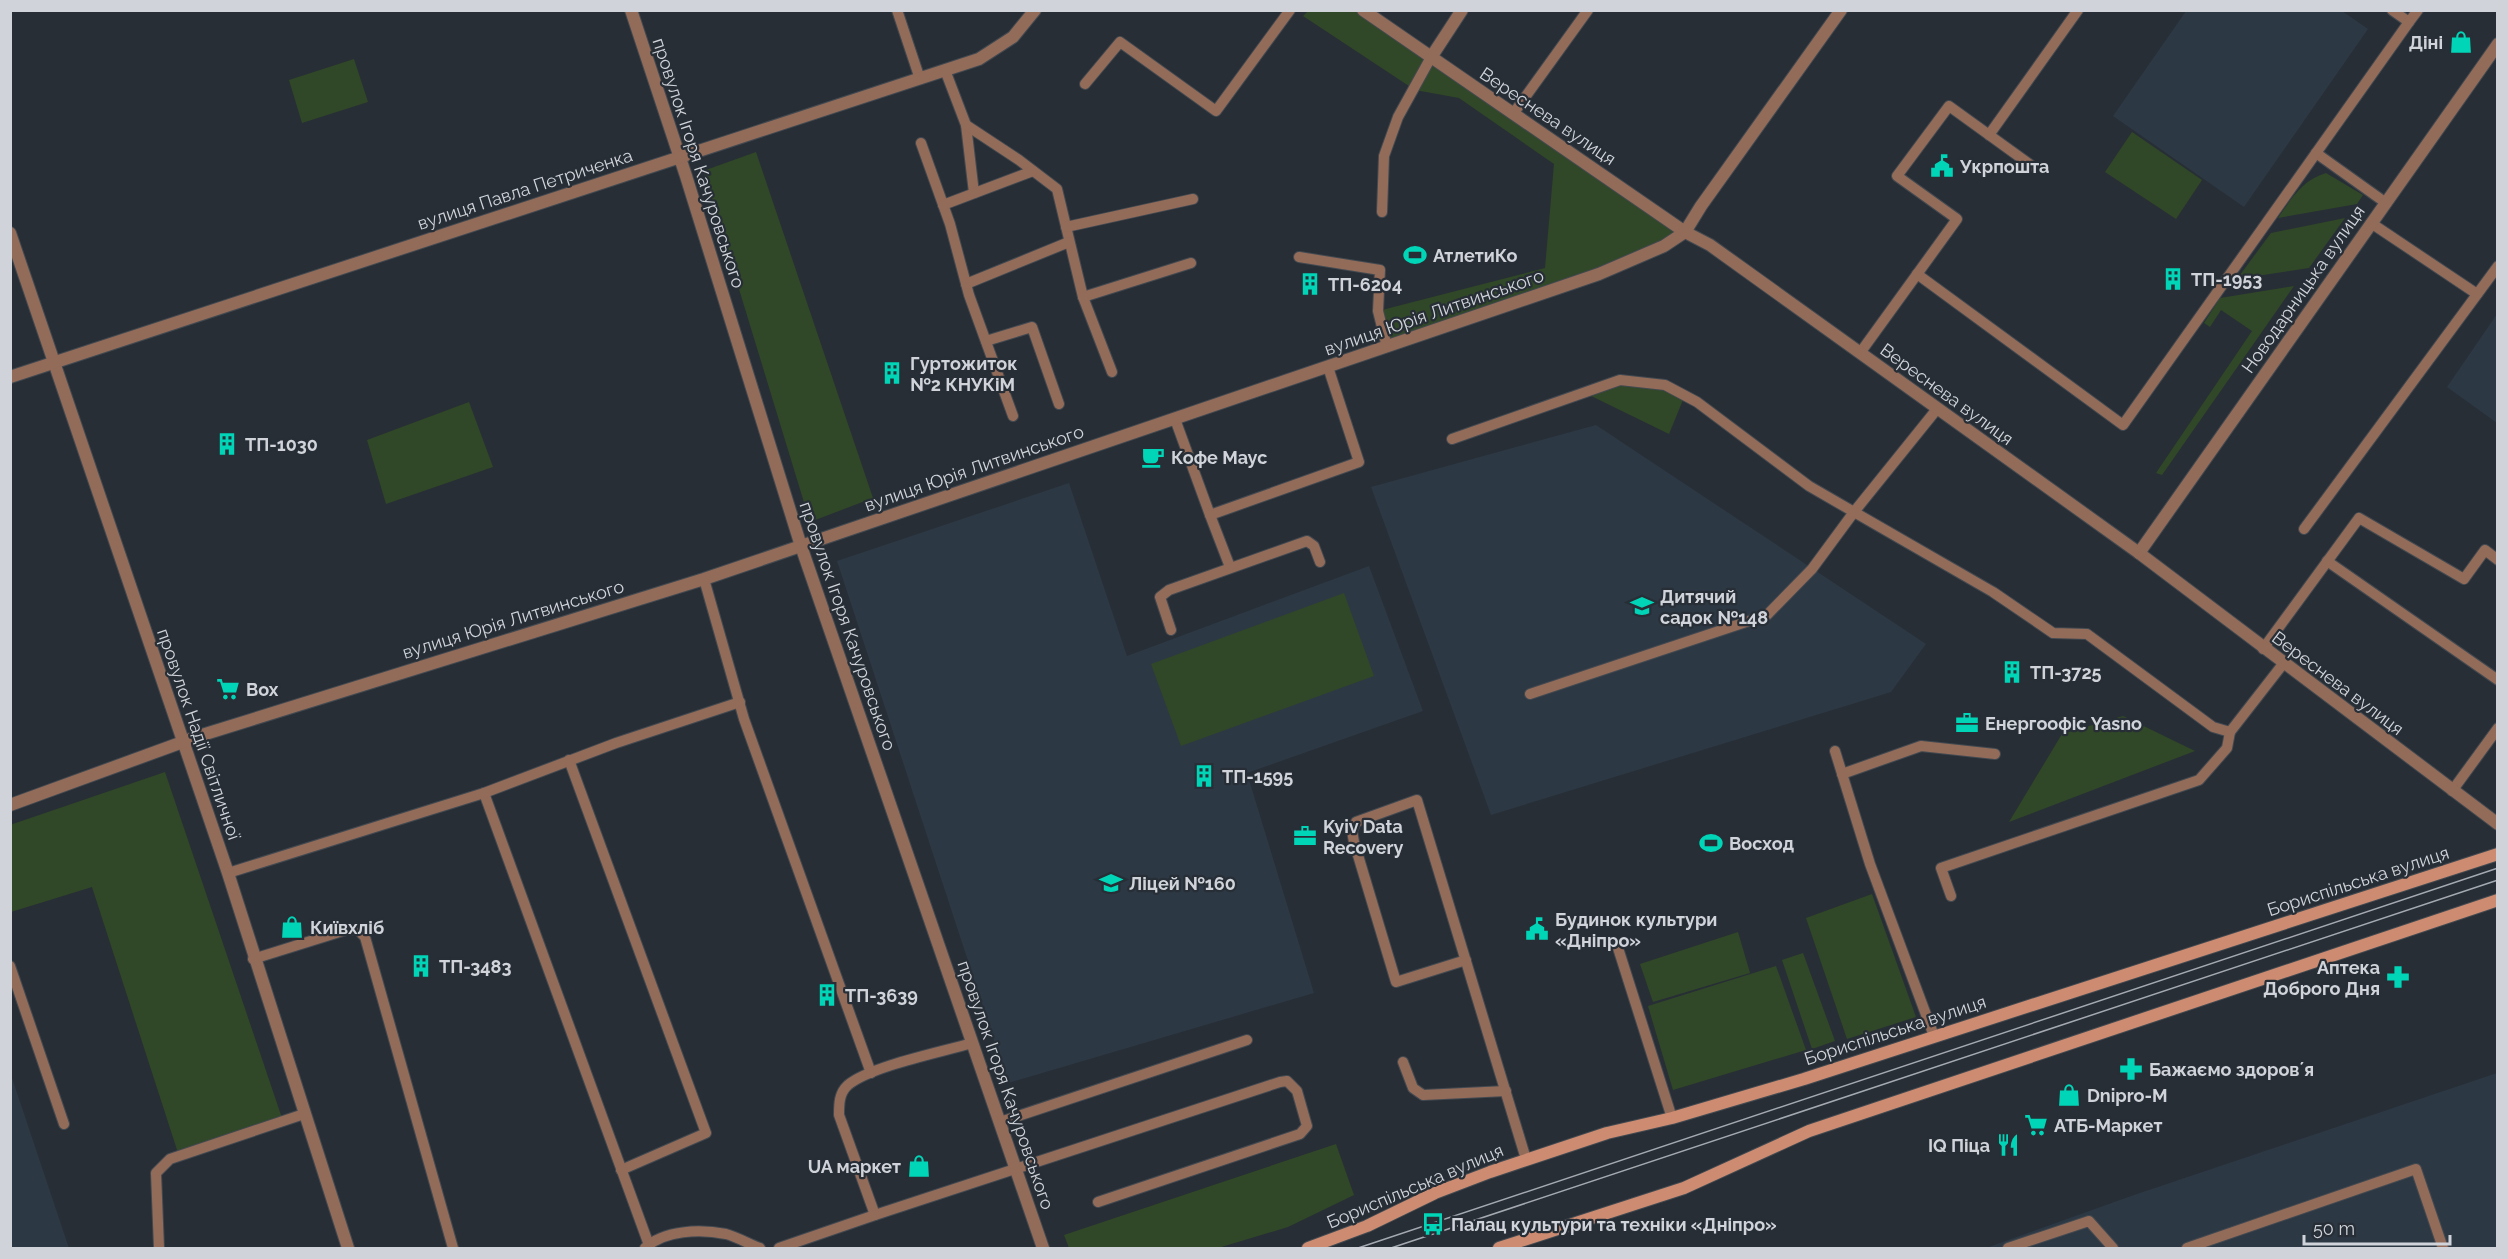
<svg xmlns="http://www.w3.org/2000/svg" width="2508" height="1259" viewBox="0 0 2508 1259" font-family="Raleway,sans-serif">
<rect width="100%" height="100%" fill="#272e36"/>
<g fill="#2d3845">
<polygon points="2186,11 2342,11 2368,29 2244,207 2113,116"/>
<polygon points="2497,314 2498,423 2497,423 2447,387"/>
<polygon points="1596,425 1926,644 1891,692 1491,815 1371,487"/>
<polygon points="1069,483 1127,656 1369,566 1423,711 1247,773 1314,993 1008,1083 837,561"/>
<polygon points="2497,1073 2497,1248 1986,1248 2134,1195"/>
<polygon points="10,1075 11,1075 69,1248 11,1248"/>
</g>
<g fill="#304827">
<polygon points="1308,11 1363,11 1685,232 1600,274 1387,347 1378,311 1545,268 1554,164 1459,98 1415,90 1303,16"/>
<polygon points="354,59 368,102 302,123 289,80"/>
<polygon points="2132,132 2202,180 2176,219 2105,172"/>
<polygon points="756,152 873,498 810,522 703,171"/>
<path d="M2326 173 2363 195 2357 204 2278 218C2292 198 2302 180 2326 173Z"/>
<polygon points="2345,218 2309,268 2237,279 2271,233"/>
<polygon points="2294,286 2162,475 2156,473 2252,331 2221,310 2210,327 2204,323 2220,298"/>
<polygon points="1620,380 1665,385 1685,395 1669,434 1585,393"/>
<polygon points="469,402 493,467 386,504 367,440"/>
<polygon points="1344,593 1374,676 1181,746 1151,664"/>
<polygon points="2123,716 2195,751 2009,822 2062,734"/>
<polygon points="165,772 283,1121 179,1156 92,887 11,912 10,825"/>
<polygon points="1872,894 1916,1017 1847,1039 1806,918"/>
<polygon points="1738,932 1750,973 1653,1002 1640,964"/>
<polygon points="1803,953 1835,1041 1812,1049 1782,960"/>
<polygon points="1776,966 1806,1050 1673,1090 1648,1006"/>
<polygon points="1336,1144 1354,1195 1288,1227 1218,1248 1069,1248 1064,1235"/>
</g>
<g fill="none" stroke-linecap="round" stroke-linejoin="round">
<g stroke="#424950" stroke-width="12">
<g id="service">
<polyline points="897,10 920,79"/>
<polyline points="2392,10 2409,22 2418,10"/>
<polyline points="945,70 966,125 974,193"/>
<polyline points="1085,84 1120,42 1216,111 1290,10"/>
<polyline points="1513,114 1588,10"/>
<polyline points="966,125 1019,160 1057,189 1083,297 1191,263"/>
<polyline points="1989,135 2078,10"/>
<polyline points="921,143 950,224 969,295 1013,416"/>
<polyline points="2316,153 2386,203"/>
<polyline points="943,205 1033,171"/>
<polyline points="1382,212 1384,156 1398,117 1430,59"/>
<polyline points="2371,223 2477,294"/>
<polyline points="1066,227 1193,199"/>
<polyline points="1299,257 1380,270 1378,311 1387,347"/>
<polyline points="1917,274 2123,425 2409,22"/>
<polyline points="966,284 1069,242"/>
<polyline points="1083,297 1112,372"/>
<polyline points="986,341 1032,327 1059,404"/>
<polyline points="1860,353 1957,219 1897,176 1949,106 2032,166"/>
<polyline points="1175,419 1210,515 1359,462 1328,367"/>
<polyline points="1452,439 1620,380 1665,385 1697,402 1809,486 1854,512 1937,409"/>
<polyline points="1210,515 1230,567"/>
<polyline points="2304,529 2498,266"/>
<polyline points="2327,561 2498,680"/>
<polyline points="704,579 744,719 871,1073"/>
<polyline points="1171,630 1160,597 1169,590 1307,541 1314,546 1320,562"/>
<polyline points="2263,649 2359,518 2464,579 2485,550 2498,560"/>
<polyline points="1530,694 1767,615 1812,569 1854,512 1993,592 2053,633 2087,634 2213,727 2230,732"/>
<polyline points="1835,751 1870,864 1934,1036"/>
<polyline points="569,760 706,1133 621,1170"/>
<polyline points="1842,774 1921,746 1995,754"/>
<polyline points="2452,791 2498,728"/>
<polyline points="484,793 649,1245"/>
<polyline points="228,873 484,793 616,743 740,702"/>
<polyline points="1951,896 1941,868 2199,780 2227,748 2230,732 2283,664"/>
<polyline points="1618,948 1672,1118"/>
<polyline points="253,959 349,929 358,930 365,937 453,1248"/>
<polyline points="1466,960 1396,982 1354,842 1352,831 1356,822 1417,800 1526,1159"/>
<polyline points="10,966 64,1124"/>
<path d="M972 1043C942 1052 871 1066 848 1085 839 1093 839 1104 839 1115L875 1215 1280 1082 1287 1081 1297 1091 1307 1126 1300 1134 1098 1202"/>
<polyline points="1403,1062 1413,1088 1423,1095 1506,1091"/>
<polyline points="1000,1122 1247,1040"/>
<polyline points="159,1248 156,1173 170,1159 304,1114"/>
<path d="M645 1248C664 1230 700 1229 726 1234 737 1237 749 1244 760 1248"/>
<polyline points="779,1248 875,1215"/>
<polyline points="2008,1248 2089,1221 2113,1248"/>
<polyline points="2187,1248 2416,1169 2443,1248"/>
</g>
</g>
<g stroke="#424950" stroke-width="14">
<g id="minor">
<polyline points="631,10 686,176 801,546 1043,1248"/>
<polyline points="1363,10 1685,232 1710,245 2139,553 2498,824"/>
<polyline points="1430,59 1462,10"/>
<polyline points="10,233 228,873 348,1248"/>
<polyline points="10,377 979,59 1013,37 1035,10"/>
<polyline points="2139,553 2498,44"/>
<polyline points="10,805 202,735 704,579 1599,274 1664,246 1685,232 1701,206 1841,10"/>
</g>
</g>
<g stroke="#424950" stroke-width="14">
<g id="secondary">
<polyline points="1308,1248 1367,1226 1435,1193 1490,1172 1607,1133 1672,1118 1804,1079 2498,854"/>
<polyline points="1499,1248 1684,1188 1809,1131 2498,900"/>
</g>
</g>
<use href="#service" stroke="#936b59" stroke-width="10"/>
<use href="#minor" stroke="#936b59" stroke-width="12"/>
<use href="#secondary" stroke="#cd8c71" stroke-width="12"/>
<g stroke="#a5aab1" stroke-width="1.5">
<polyline points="1358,1248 2498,868"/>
<polyline points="1391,1248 2498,880"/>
</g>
</g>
<defs>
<g id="shop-bare" transform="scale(1.8)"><path d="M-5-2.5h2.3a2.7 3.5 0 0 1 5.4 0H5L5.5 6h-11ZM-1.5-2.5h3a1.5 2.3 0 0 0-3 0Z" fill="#00d5b7" stroke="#272e36" stroke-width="2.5" paint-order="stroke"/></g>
<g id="civic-bare" transform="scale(1.8)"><path d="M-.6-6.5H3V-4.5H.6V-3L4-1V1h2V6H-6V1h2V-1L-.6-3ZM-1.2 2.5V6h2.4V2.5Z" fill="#00d5b7" stroke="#272e36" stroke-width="2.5" paint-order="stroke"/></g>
<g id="stadium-bare" transform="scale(1.8)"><path d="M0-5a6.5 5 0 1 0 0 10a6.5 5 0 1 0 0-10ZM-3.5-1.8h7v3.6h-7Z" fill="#00d5b7" stroke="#272e36" stroke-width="2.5" paint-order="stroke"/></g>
<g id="building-bare" transform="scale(1.8)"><path d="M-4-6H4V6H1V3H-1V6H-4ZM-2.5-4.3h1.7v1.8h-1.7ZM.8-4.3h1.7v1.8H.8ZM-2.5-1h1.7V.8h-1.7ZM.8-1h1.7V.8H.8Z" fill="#00d5b7" stroke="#272e36" stroke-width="2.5" paint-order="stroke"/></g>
<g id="cafe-bare" transform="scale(1.8)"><path d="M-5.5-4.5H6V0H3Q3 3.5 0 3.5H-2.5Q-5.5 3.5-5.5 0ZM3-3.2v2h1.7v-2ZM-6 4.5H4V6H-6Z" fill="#00d5b7" stroke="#272e36" stroke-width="2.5" paint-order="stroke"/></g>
<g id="school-bare" transform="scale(1.8)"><path d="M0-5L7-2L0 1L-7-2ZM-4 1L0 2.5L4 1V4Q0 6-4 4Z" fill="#00d5b7" stroke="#272e36" stroke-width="2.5" paint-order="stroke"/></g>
<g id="supermarket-bare" transform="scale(1.8)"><path d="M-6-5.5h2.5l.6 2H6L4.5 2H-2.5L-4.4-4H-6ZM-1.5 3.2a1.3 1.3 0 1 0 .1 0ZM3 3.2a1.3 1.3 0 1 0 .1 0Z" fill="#00d5b7" stroke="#272e36" stroke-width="2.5" paint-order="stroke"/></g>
<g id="office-bare" transform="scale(1.8)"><path d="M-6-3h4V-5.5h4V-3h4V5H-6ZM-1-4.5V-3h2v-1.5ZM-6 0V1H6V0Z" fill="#00d5b7" stroke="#272e36" stroke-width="2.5" paint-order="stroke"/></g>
<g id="pharmacy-bare" transform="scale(1.8)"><path d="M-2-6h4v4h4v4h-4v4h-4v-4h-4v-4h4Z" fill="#00d5b7" stroke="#272e36" stroke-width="2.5" paint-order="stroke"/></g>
<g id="restaurant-bare" transform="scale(1.8)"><path d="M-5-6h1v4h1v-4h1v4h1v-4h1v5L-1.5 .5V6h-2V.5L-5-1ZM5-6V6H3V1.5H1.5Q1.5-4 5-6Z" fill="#00d5b7" stroke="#272e36" stroke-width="2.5" paint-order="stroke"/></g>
<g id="bus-bare" transform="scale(1.8)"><path d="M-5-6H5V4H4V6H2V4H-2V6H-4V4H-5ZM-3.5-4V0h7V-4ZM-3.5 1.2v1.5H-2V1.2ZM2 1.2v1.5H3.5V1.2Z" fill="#00d5b7" stroke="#272e36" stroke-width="2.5" paint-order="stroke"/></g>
</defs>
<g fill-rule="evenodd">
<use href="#shop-bare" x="2461" y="42"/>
<use href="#civic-bare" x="1942" y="166"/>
<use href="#stadium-bare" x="1415" y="255"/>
<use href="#building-bare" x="2173" y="279"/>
<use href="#building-bare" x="1310" y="284"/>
<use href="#building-bare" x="892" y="373"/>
<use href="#building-bare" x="227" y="444"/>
<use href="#cafe-bare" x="1153" y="457"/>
<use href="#school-bare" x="1642" y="606"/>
<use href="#building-bare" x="2012" y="672"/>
<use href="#supermarket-bare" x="228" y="689"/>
<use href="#office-bare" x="1967" y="723"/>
<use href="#building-bare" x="1204" y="776"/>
<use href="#office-bare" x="1305" y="836"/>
<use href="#stadium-bare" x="1711" y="843"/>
<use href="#school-bare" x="1111" y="883"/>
<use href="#shop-bare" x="292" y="927"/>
<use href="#civic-bare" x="1537" y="929"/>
<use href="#building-bare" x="421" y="966"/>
<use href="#pharmacy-bare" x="2398" y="977"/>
<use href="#building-bare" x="827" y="995"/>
<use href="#pharmacy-bare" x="2131" y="1069"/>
<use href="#shop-bare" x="2069" y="1095"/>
<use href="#supermarket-bare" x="2036" y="1125"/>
<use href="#restaurant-bare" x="2008" y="1145"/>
<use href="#shop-bare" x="919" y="1166"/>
<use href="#bus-bare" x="1433" y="1224"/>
</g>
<g text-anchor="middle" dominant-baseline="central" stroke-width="4.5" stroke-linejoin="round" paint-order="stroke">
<g font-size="18" font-weight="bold" fill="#d0d4da" stroke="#272e36" text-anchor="start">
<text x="2443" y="42" text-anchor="end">Діні</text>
<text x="1960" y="166">Укрпошта</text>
<text x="1433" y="255">АтлетиКо</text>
<text x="2191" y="279">ТП-1953</text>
<text x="1328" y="284">ТП-6204</text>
<text x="910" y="363">Гуртожиток<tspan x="910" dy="21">№2 КНУКіМ</tspan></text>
<text x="245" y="444">ТП-1030</text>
<text x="1171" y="457">Кофе Маус</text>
<text x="1660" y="596">Дитячий<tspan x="1660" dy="21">садок №148</tspan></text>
<text x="2030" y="672">ТП-3725</text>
<text x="246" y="689">Box</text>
<text x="1985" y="723">Енергоофіс Yasno</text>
<text x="1222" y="776">ТП-1595</text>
<text x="1323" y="826">Kyiv Data<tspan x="1323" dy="21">Recovery</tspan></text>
<text x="1729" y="843">Восход</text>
<text x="1129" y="883">Ліцей №160</text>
<text x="1555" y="919">Будинок культури<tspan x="1555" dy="21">«Дніпро»</tspan></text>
<text x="310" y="927">Київхліб</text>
<text x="439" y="966">ТП-3483</text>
<text x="2380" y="967" text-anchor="end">Аптека<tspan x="2380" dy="21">Доброго Дня</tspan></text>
<text x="845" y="995">ТП-3639</text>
<text x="2149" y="1069">Бажаємо здоровʼя</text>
<text x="2087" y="1095">Dnipro-M</text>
<text x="2054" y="1125">АТБ-Маркет</text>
<text x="1990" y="1145" text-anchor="end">IQ Піца</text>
<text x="901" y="1166" text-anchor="end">UA маркет</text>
<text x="1451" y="1224">Палац культури та техніки «Дніпро»</text>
</g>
<g font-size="18" fill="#d0d4da" stroke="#272e36">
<text transform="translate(1548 116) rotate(34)">Вереснева вулиця</text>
<text transform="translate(699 163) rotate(72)">провулок Ігоря Качуровського</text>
<text transform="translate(525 189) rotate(-18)">вулиця Павла Петриченка</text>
<text transform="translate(2303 289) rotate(-55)">Новодарницька вулиця</text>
<text transform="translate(1434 312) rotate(-19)">вулиця Юрія Литвинського</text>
<text transform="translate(1947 394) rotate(36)">Вереснева вулиця</text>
<text transform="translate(974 468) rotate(-19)">вулиця Юрія Литвинського</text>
<text transform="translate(513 619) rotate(-17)">вулиця Юрія Литвинського</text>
<text transform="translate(848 626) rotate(71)">провулок Ігоря Качуровського</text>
<text transform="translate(2338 683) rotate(37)">Вереснева вулиця</text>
<text transform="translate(199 734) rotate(71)">провулок Надії Світличної</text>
<text transform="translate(2358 881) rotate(-18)">Бориспільська вулиця</text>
<text transform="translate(1895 1030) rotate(-18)">Бориспільська вулиця</text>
<text transform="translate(1006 1085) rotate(71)">провулок Ігоря Качуровського</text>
<text transform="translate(1415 1186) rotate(-23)">Бориспільська вулиця</text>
</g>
</g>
<rect width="2508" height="1259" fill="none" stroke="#d0d4da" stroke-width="24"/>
<path d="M2304 1235v9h146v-9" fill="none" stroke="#d0d4da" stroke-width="3"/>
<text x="2313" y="1235" font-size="18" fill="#d0d4da" stroke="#272e36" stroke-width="4.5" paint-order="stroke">50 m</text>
</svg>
